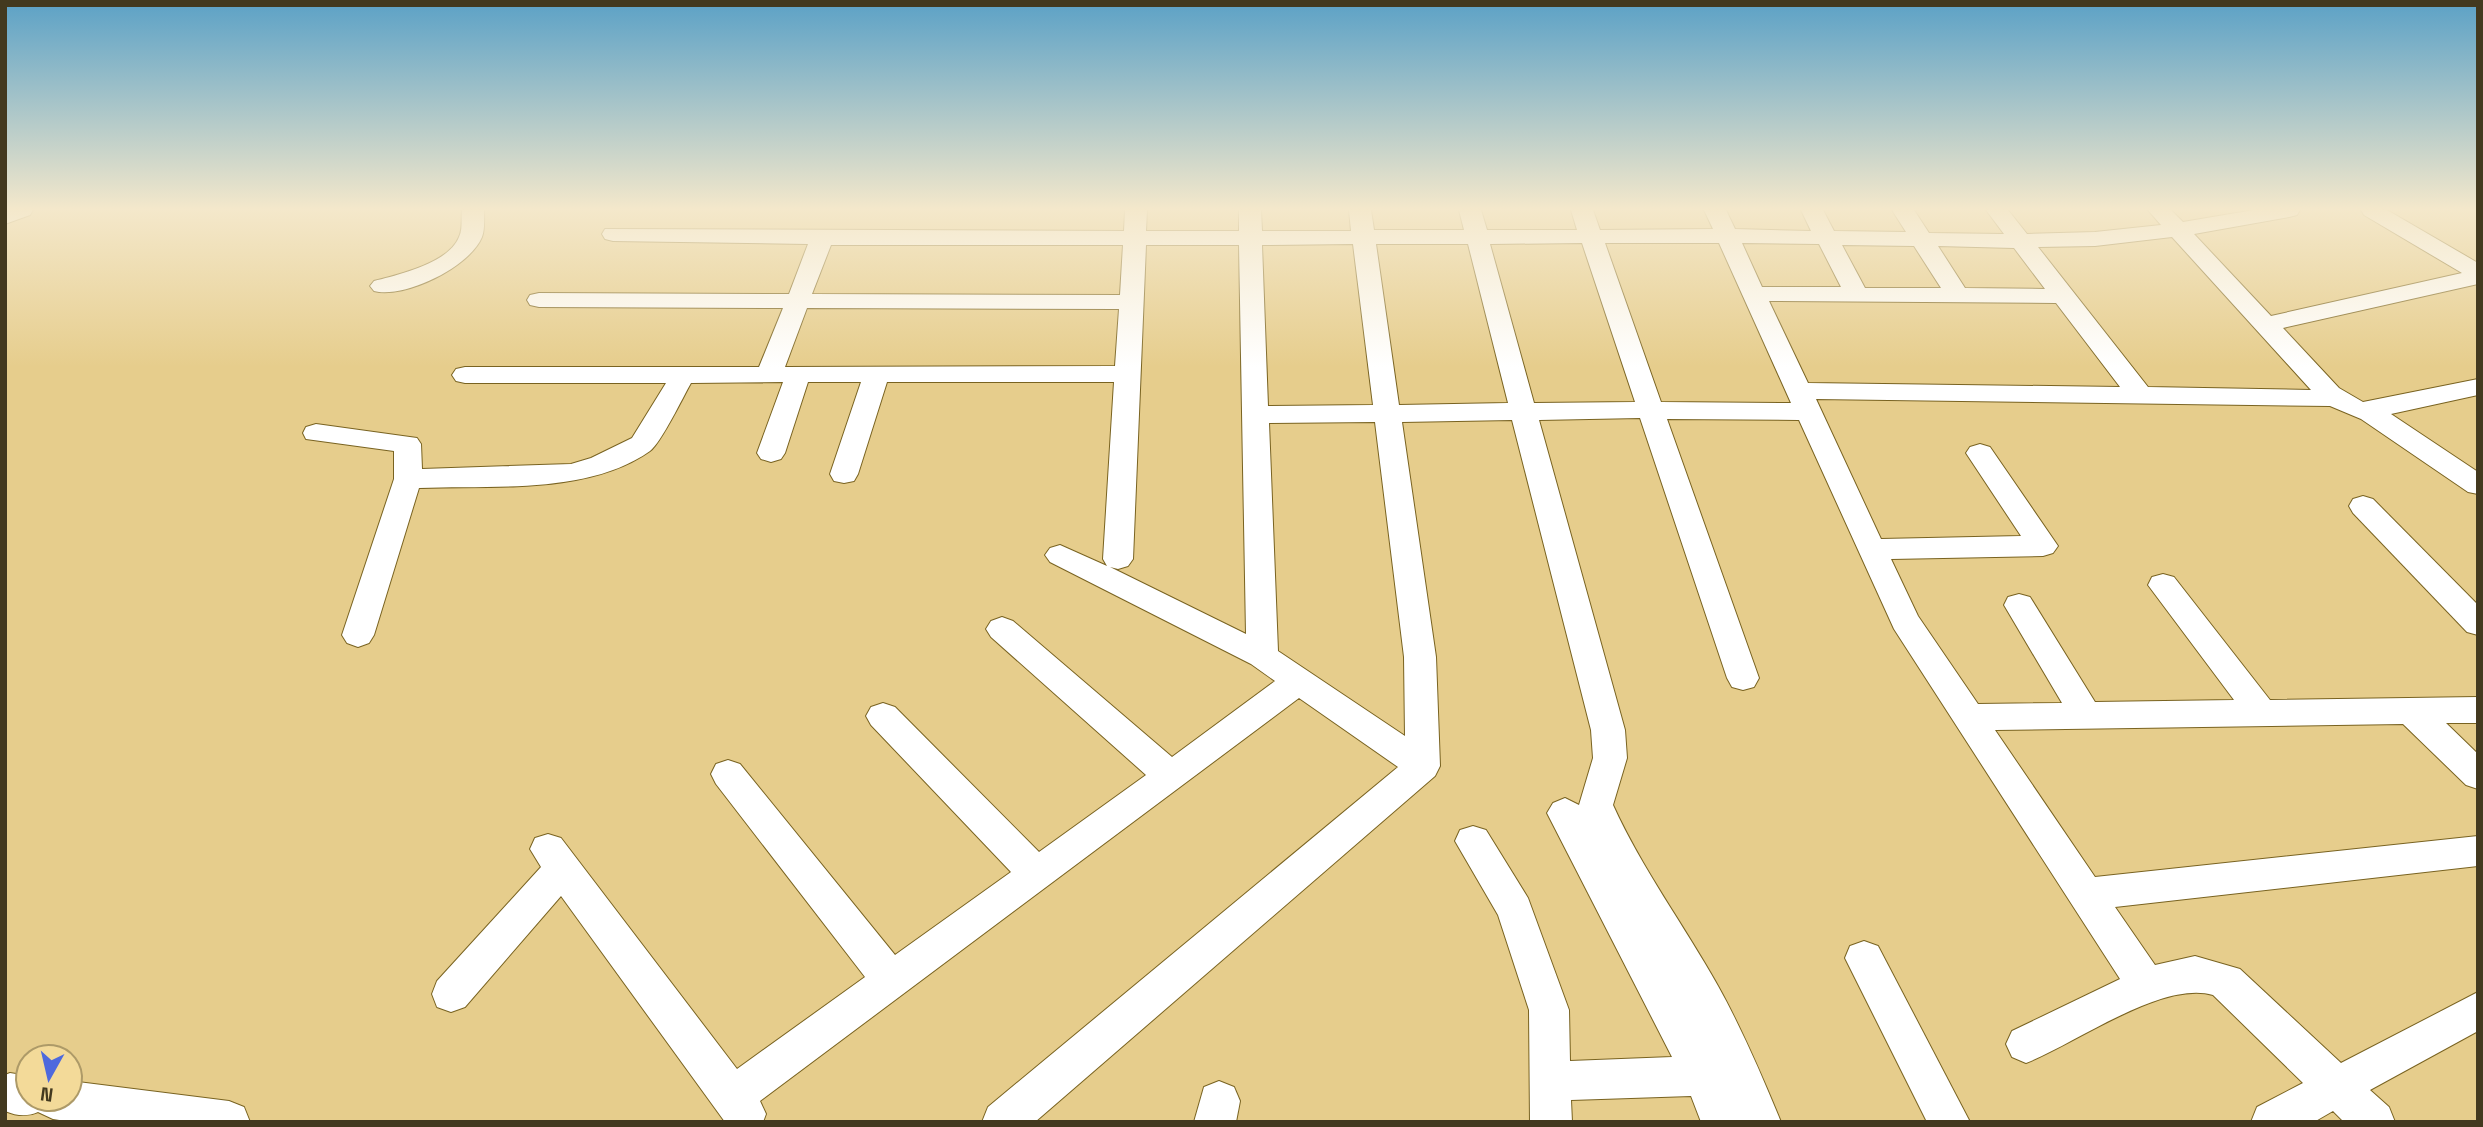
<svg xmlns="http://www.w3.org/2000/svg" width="2483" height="1127" viewBox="0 0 2483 1127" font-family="'Space Grotesk',sans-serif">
<rect width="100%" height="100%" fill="#e6cd8c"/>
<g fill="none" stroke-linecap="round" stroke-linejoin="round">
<g stroke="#796321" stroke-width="2">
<g id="minor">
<polygon points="5,210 33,210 30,215 5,224"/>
<path d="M462 210H484C484 219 485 229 482 237 470 267 404 299 374 291L370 286 374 281C398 275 449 263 459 237 463 229 461 219 462 210Z"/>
<path d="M1125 210H1147L1146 231H1239V210H1261L1262 231H1351L1349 210H1371L1374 230H1464L1459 210H1481L1487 230H1577L1571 210H1593L1600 230 1713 229 1704 210H1726L1735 229 1811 231 1801 210H1823L1834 231 1906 232 1892 210H1914L1929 233 2004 234 1986 210H2008L2027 234 2095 232 2161 225 2148 210H2171L2183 222 2254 210H2300L2297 215 2289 217 2194 234 2271 316 2462 273 2364 215 2361 210H2387L2478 263V284L2283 328 2339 388 2363 402 2478 379V395L2391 414 2478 472V494L2468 492 2361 419 2330 406 1816 399 1881 539 2021 536 1966 453 1970 447 1980 444 1990 447 2058 546 2053 553 2043 556 1891 559 1918 616 1978 704 2062 703 2004 605 2008 597 2019 594 2030 597 2095 702 2234 700 2148 585 2152 577 2163 574 2174 577 2270 700 2478 697V723H2446L2478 754V789L2466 785 2403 724 1995 730 2095 877 2478 836V866L2115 907 2155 965 2195 956 2240 969 2341 1063 2478 992V1031L2370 1090 2389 1107 2395 1122H2344L2333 1111 2314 1122H2251L2257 1107 2303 1083 2213 995C2162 980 2075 1044 2026 1063L2012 1057 2006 1044 2012 1031 2120 979 1894 629 1799 420 1667 419 1759 678 1754 687 1743 690 1732 687 1727 678 1640 418 1539 420 1625 730 1627 758 1613 805C1642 869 1684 925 1718 986 1742 1029 1762 1076 1781 1122H1701L1691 1096 1571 1100 1572 1122H1530L1529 1010 1498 915 1455 841 1460 830 1473 826 1486 830 1528 898 1569 1010 1570 1061 1672 1057 1547 813 1553 803 1565 798 1579 805 1593 758 1591 730 1512 420 1402 422 1436 657 1440 766 1435 776 1035 1122H982L988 1107 1398 767 1299 698 760 1101 766 1114 763 1122H725L561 896 465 1007 451 1012 437 1007 432 994 437 981 541 867 530 849 535 838 548 834 561 838 737 1069 865 977 716 784 711 774 716 764 728 760 740 764 895 955 1011 872 871 725 866 716 871 707 883 703 895 707 1039 852 1146 775 991 637 986 629 991 621 1002 617 1013 621 1172 757 1275 681 1251 664 1050 562 1045 555 1050 548 1060 545 1107 566 1103 559 1114 382H887L858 474 854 481 844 483 834 481 830 474 861 382H808L785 453 781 459 771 462 761 459 757 453 783 382 691 383C683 397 661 443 650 451 588 495 492 485 419 488L374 635 369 643 358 647 347 643 342 635 394 479V451L306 439 303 433 306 427 316 424 417 438 421 444 422 469 571 464 591 458 632 438 666 383H465L456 381 452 375 456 369 465 367H759L783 308 539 307 530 305 527 300 530 295 539 293 789 294 808 244 613 241 605 239 602 234 605 229 1124 231ZM2172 237 2311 390 2148 387 2038 247 2095 246ZM1582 243 1635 402 1534 403 1490 244ZM1605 243H1719L1791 403 1661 402ZM1742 243 1819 244 1841 287H1762ZM1353 244 1373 405 1268 406 1262 245ZM1376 244H1468L1508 403 1399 405ZM831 245H1123L1120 295 812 294ZM1146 245H1239L1246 634 1110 567 1118 569 1128 566 1133 559ZM1842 245 1914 246 1941 288H1865ZM1938 246 2014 248 2045 289 1965 288ZM1769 301 2056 303 2120 387 1808 383ZM807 308 1119 309 1115 366 785 367ZM1375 422 1404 657 1405 736 1278 651 1269 423Z"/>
<polygon points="2363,496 2373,499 2478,605 2478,635 2467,632 2353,513 2349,506 2353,499"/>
<polygon points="1864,941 1878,946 1970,1122 1927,1122 1845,958 1850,946"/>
<path d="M10 1073 28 1076V1099H70V1081L229 1101 244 1107 250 1122H72L53 1119 38 1112C27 1117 17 1116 5 1111V1075Z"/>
<polygon points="1219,1081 1234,1087 1240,1101 1236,1122 1194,1122 1204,1087"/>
</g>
</g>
<use href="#minor" fill="#fff" fill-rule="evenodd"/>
</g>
<linearGradient id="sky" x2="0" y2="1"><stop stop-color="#5ba1c6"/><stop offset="0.57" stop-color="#f4e8cb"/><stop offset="1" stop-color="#f4e8cb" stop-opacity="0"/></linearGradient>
<rect width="2483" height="367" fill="url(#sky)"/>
<rect width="2483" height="1127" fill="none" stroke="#43391f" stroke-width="14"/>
<g transform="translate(49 1078) rotate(188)"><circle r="33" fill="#f3da99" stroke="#ad9a68" stroke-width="2"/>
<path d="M0-5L12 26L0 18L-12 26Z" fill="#4e69dd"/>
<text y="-10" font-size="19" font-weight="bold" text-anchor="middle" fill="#43391f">N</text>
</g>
</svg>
